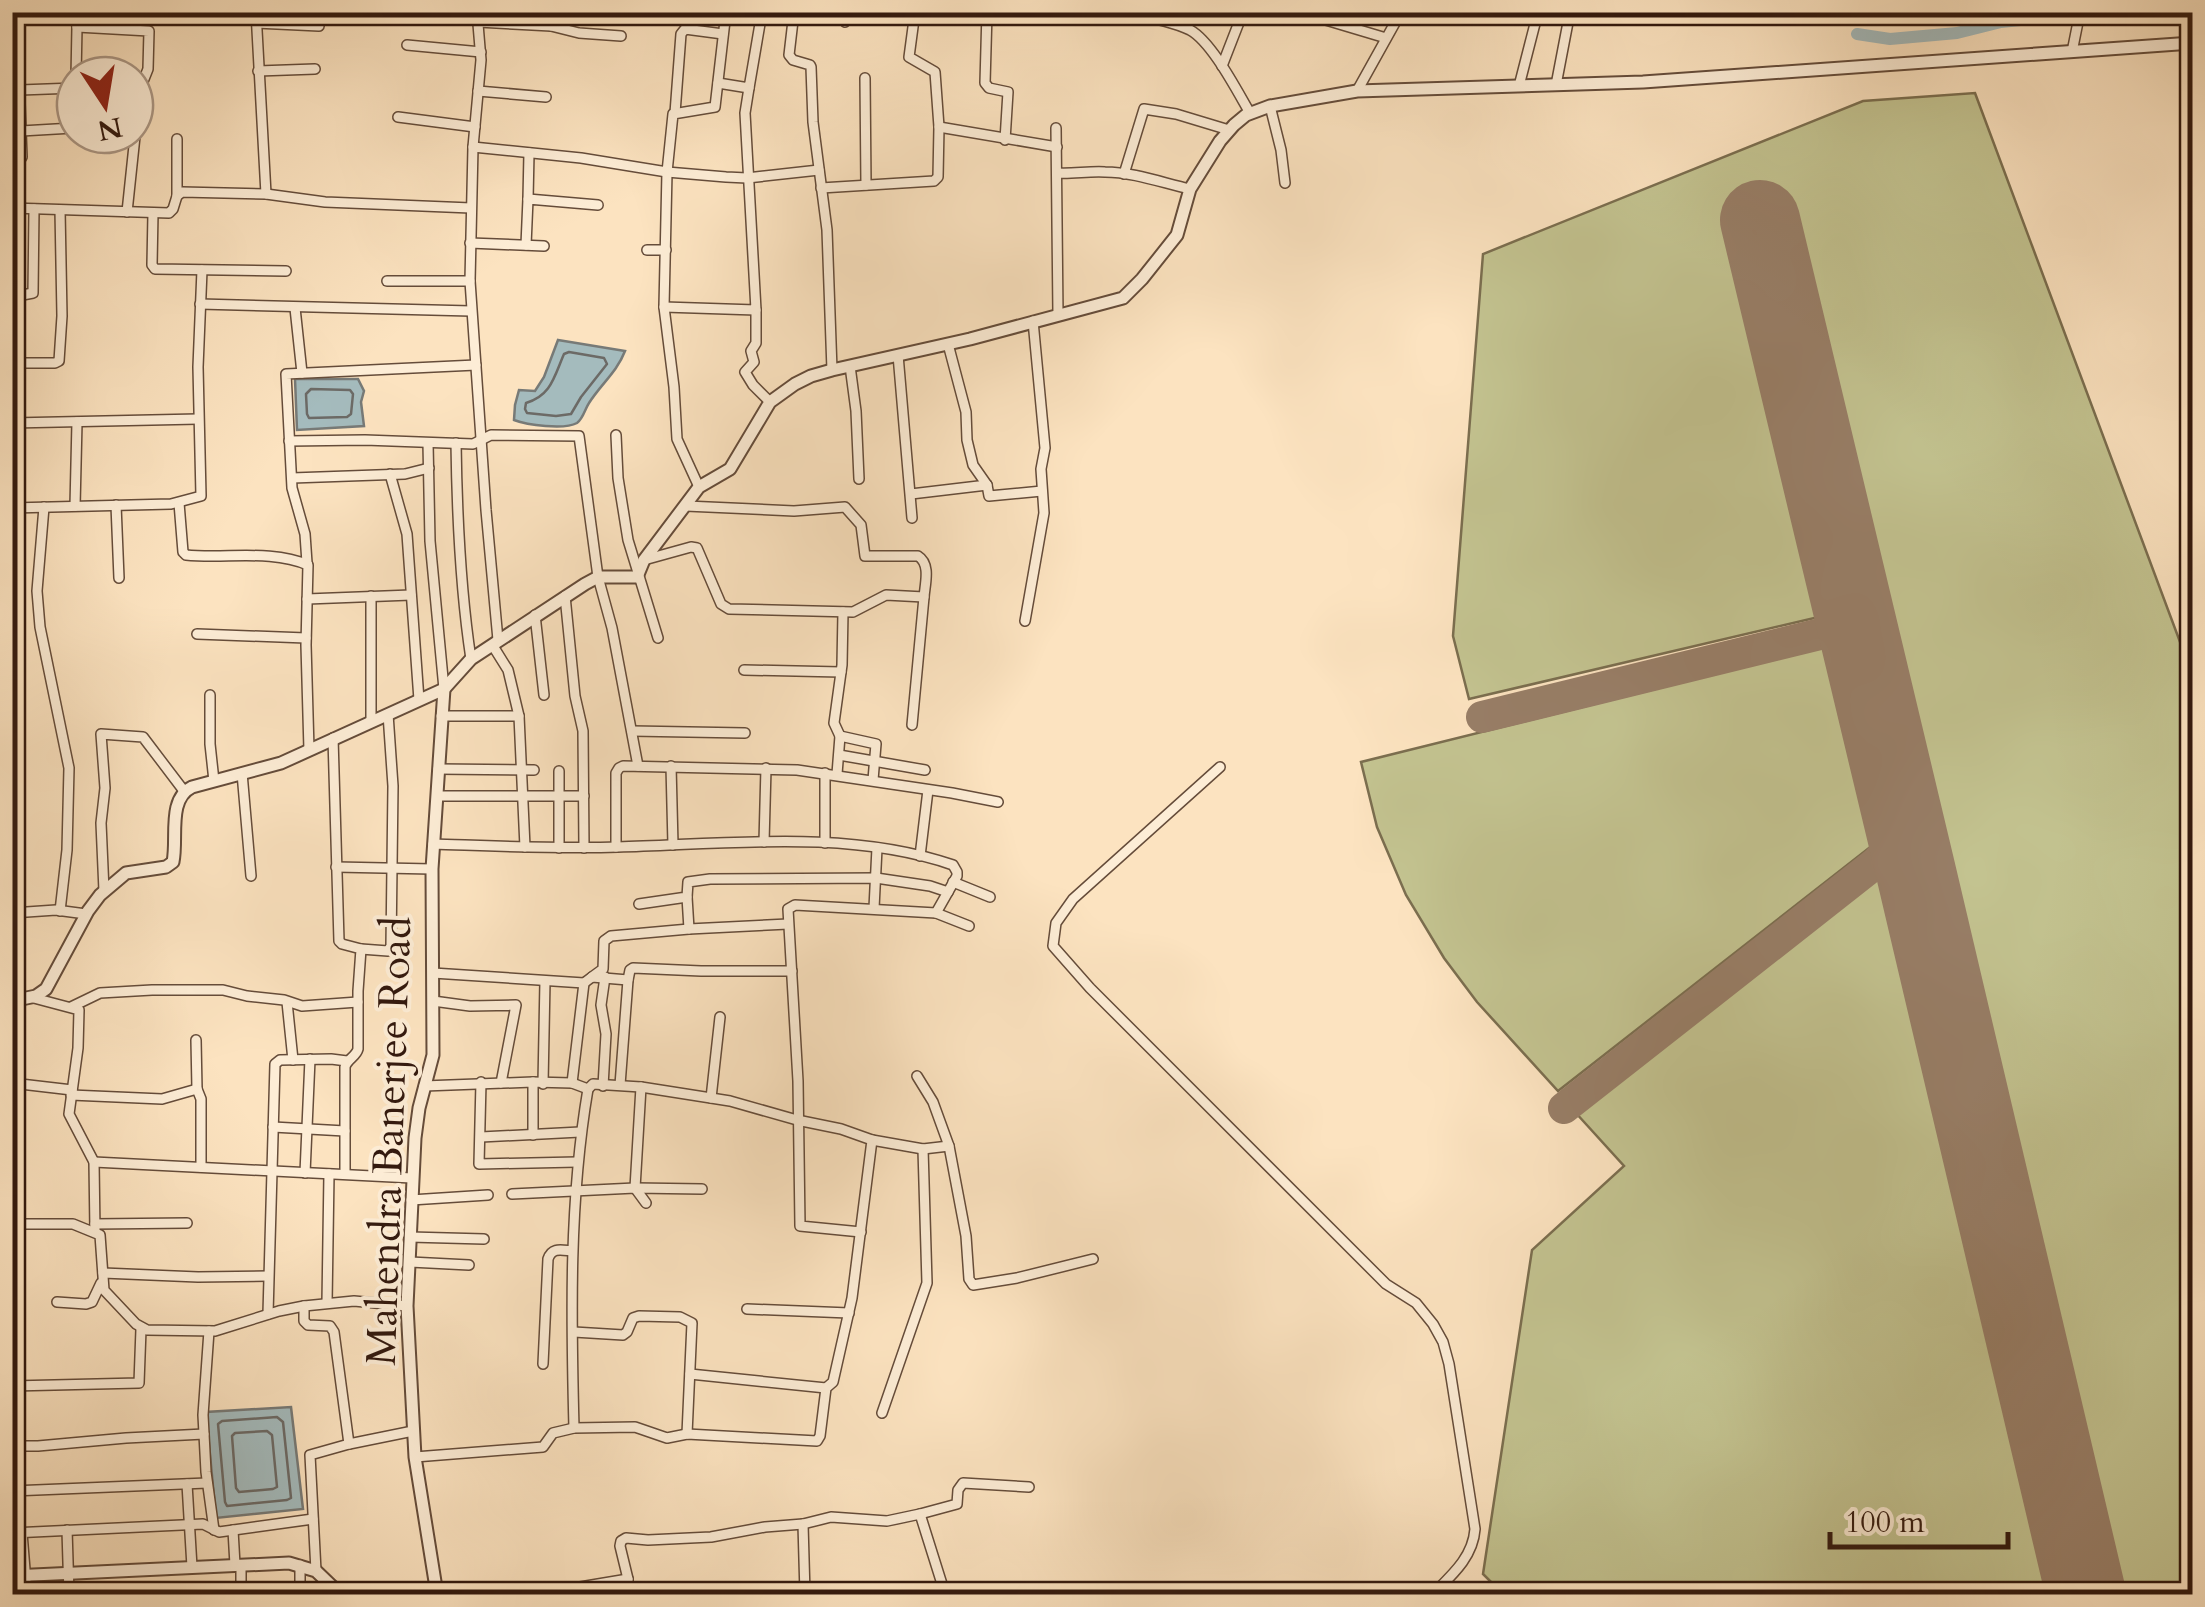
<svg xmlns="http://www.w3.org/2000/svg" width="2205" height="1607" viewBox="0 0 2205 1607" font-family="Cardo,serif">
<rect width="100%" height="100%" fill="#fce3c0"/>
<filter id="stains"><feTurbulence type="fractalNoise" baseFrequency=".002" numOctaves="4"/><feColorMatrix values="0 0 0 0 .2 0 0 0 0 .09 0 0 0 0 .02 0 0 0 .5 -.17"/></filter>
<radialGradient id="worn" r=".72"><stop offset=".6" stop-color="#630" stop-opacity="0"/><stop offset="1" stop-color="#630" stop-opacity=".3"/></radialGradient>
<g fill="#c3c390" stroke="#7b6e4f" stroke-width="2.5">
<polygon points="1975,93 2192,674 2192,1594 2111,1594 1777,214 1728,226 1823,616 1469,699 1453,636 1483,254 1863,101"/>
<polygon points="1832,645 1878,841 1558,1091 1477,1002 1444,958 1406,895 1377,827 1361,762"/>
<polygon points="1885,873 2058,1594 1503,1594 1483,1574 1532,1250 1624,1166 1575,1112"/>
</g>
<g fill="#a4bbbd" stroke="#777a77" stroke-width="2.5">
<path d="M558 340 625 351C617 372 601 384 589 403 585 409 583 419 577 423 564 430 527 425 514 420L515 405 519 390 535 391 544 377Z"/>
<polygon points="295,379 358,379 364,391 361,402 364,426 297,430"/>
<polygon points="291,1407 303,1509 216,1518 206,1412"/>
</g>
<g fill="none" stroke-linecap="round" stroke-linejoin="round">
<g stroke="#6c6a66" stroke-width="2.5">
<path d="M569 352 604 358 607 364 581 397 571 414 556 416 527 413 525 409 526 403C551 396 554 377 564 354Z"/>
<polygon points="311,389 350,390 353,394 351,414 347,417 309,418 307,414 306,394"/>
<polygon points="277,1417 283,1422 291,1498 287,1500 227,1506 225,1502 218,1424 222,1421"/>
<polygon points="267,1431 272,1435 277,1487 273,1489 239,1492 236,1488 232,1436 235,1433"/>
</g>
<polyline stroke="#a4bbbd" stroke-width="12" points="1857,34 1890,39 1957,33 2001,22 2030,19 2192,15"/>
<g stroke="#987e67" stroke-width="32">
<polyline points="1482,717 1857,625"/>
<path d="M1877 862C1892 846 1897 833 1902 813"/>
<polyline points="1564,1108 1877,862 1883,859 1915,868"/>
</g>
<polyline stroke="#987e67" stroke-width="80" points="1760,220 1915,868 2086,1594"/>
<g stroke="#654c3a" stroke-width="12">
<g id="minor">
<polyline points="75,12 77,27 149,31 148,69 140,89 127,212"/>
<polyline points="256,12 266,194"/>
<polyline points="477,12 481,60 473,147 470,281 486,510 498,640"/>
<polyline points="794,12 789,55 793,60 810,65 811,67 813,122 827,230 832,370"/>
<polyline points="987,12 985,83 989,88 1008,92 1005,140"/>
<path d="M1121 12C1144 17 1169 20 1190 30 1212 42 1237 91 1250 113"/>
<polyline points="630,15 630,12"/>
<polyline points="1319,18 1386,38"/>
<polyline points="478,22 551,26 555,22 556,12"/>
<polyline points="845,22 847,12"/>
<polyline points="256,23 319,26"/>
<polyline points="551,26 579,33 621,36"/>
<polyline points="128,29 129,12"/>
<polyline points="407,45 481,52"/>
<polyline points="12,51 18,51 22,157 19,162 12,164"/>
<polyline points="2072,52 2080,12"/>
<polyline points="1222,66 1243,12"/>
<polyline points="258,71 315,69"/>
<polyline points="865,78 866,185"/>
<polyline points="718,83 749,88 762,12"/>
<polyline points="1556,85 1570,12"/>
<polyline points="1519,86 1538,12"/>
<polyline points="20,90 75,88"/>
<polyline points="478,91 546,97"/>
<polyline points="1357,91 1401,12"/>
<polyline points="1270,106 1281,150 1285,183"/>
<polyline points="675,113 681,34 685,29 723,34"/>
<polyline points="398,117 475,127"/>
<polyline points="939,127 1057,147"/>
<polyline points="1056,128 1058,315"/>
<polyline points="21,131 73,128 75,126 77,27"/>
<polyline points="473,147 581,158 667,172 726,177 747,178 819,170"/>
<path d="M1057 173C1073 174 1089 171 1105 172 1133 172 1163 183 1190 189"/>
<polyline points="1124,174 1144,109 1176,114 1229,130"/>
<polyline points="821,188 934,181 938,177 939,127 935,72 909,57 915,12"/>
<polyline points="177,196 177,139"/>
<polyline points="528,199 529,153"/>
<polyline points="12,208 169,213 173,209 177,196 182,192 266,194 325,202 471,208"/>
<polyline points="153,213 152,265 155,269 286,271"/>
<polyline points="470,243 544,246"/>
<polyline points="526,245 528,199 598,205"/>
<polyline points="647,250 666,250"/>
<polyline points="387,281 470,281"/>
<polyline points="12,297 33,293 34,209"/>
<polyline points="200,304 471,311"/>
<polyline points="664,307 756,310 745,113 749,88"/>
<polyline points="295,308 302,373"/>
<polyline points="756,310 756,343 751,351 754,362 745,372 753,385 770,402"/>
<polyline points="948,344 966,412 967,440 973,465 987,485 989,496 1042,491"/>
<polyline points="898,355 912,518"/>
<polyline points="12,363 55,363 59,361 62,316 60,210"/>
<polyline points="850,366 856,411 859,479"/>
<polyline points="12,423 198,419"/>
<polyline points="616,435 618,478 628,540 658,638"/>
<polyline points="289,441 365,440 473,444 491,435 579,436 598,577 612,628 638,766"/>
<polyline points="428,443 430,541 444,689"/>
<path d="M456 443C457 516 460 587 471 659"/>
<polyline points="390,474 407,534 419,700"/>
<polyline points="292,478 405,474 429,468"/>
<polyline points="699,487 677,439 674,387 664,307 667,172 673,114 715,107 726,12"/>
<polyline points="911,494 987,485"/>
<path d="M179 503 183 552 186 555C225 559 271 549 308 565L306 645 309 750"/>
<polyline points="116,505 119,578"/>
<polyline points="75,506 77,422"/>
<polyline points="44,507 37,591 40,627 69,768 67,850 60,911"/>
<polyline points="12,508 171,504 201,496 198,367 202,270"/>
<path d="M644 560 691 547 697 548 721 604 729 609 853 612 886 595 924 597C925 584 931 564 918 556H865L861 525 845 507 794 511 686 506"/>
<polyline points="307,563 305,534 292,488 286,374 476,365"/>
<polyline points="371,596 371,721"/>
<polyline points="565,596 575,696 583,731 584,848"/>
<polyline points="307,599 411,595"/>
<polyline points="535,615 544,695"/>
<polyline points="1025,621 1044,513 1041,469 1045,448 1033,321"/>
<polyline points="197,634 306,638"/>
<polyline points="493,646 508,670 519,716 525,847"/>
<polyline points="744,670 841,672"/>
<polyline points="210,695 210,744 214,781"/>
<polyline points="441,716 519,716"/>
<polyline points="912,725 924,597"/>
<polyline points="632,731 745,733"/>
<polyline points="840,736 876,744 873,780"/>
<path d="M333 738 339 941 342 944 361 949 358 991V1049C356 1057 347 1059 345 1067V1174"/>
<polyline points="839,755 925,770"/>
<polyline points="671,766 673,845"/>
<path d="M1220 767 1073 899 1056 923 1053 946 1090 988 1386 1284 1416 1303 1433 1324 1443 1342 1449 1364 1475 1529C1473 1557 1452 1575 1433 1594"/>
<polyline points="438,769 534,770"/>
<polyline points="559,771 559,848"/>
<polyline points="242,773 251,876"/>
<polyline points="837,774 840,736 834,723 842,665 843,612"/>
<polyline points="437,796 584,796"/>
<polyline points="764,842 766,768"/>
<polyline points="825,843 825,773"/>
<path d="M433 844C495 846 556 849 618 847 726 844 849 829 953 865L957 872V876L936 913"/>
<polyline points="616,847 616,773 619,768 623,766 797,770 952,793 998,802"/>
<polyline points="920,856 928,790"/>
<polyline points="336,867 432,869"/>
<polyline points="953,882 990,897"/>
<polyline points="104,891 101,823 105,788 101,734 143,737 184,791"/>
<polyline points="687,897 689,929"/>
<polyline points="639,904 687,897 688,882 710,879 876,878 930,886 948,892"/>
<polyline points="874,908 877,848"/>
<polyline points="12,913 56,910 86,914"/>
<polyline points="361,949 388,951 391,946 393,786 388,714"/>
<polyline points="433,973 584,983 592,977 628,980"/>
<polyline points="592,977 603,969 604,941 611,936 689,929 788,924"/>
<polyline points="30,997 79,1010 78,1048 69,1114 94,1162 95,1232"/>
<polyline points="433,1001 470,1006 516,1005 501,1083"/>
<polyline points="287,1002 293,1060"/>
<polyline points="71,1007 100,993 152,990 223,990 247,996 284,1000 302,1006 358,1002"/>
<polyline points="196,1040 197,1089"/>
<polyline points="917,1076 933,1102 949,1146"/>
<polyline points="481,1082 479,1164 577,1162"/>
<polyline points="12,1083 72,1090"/>
<polyline points="572,1083 584,983"/>
<polyline points="543,1084 545,981"/>
<polyline points="620,1085 628,980 630,970 633,968 701,971 792,971"/>
<polyline points="603,1086 606,1034 601,1005 605,977"/>
<polyline points="641,1087 635,1188 646,1203"/>
<polyline points="71,1095 162,1099 197,1089 201,1099 201,1167"/>
<polyline points="711,1098 720,1017"/>
<polyline points="273,1127 345,1131"/>
<polyline points="533,1135 533,1082"/>
<polyline points="481,1137 580,1132"/>
<polyline points="872,1140 923,1149 949,1146 966,1236 969,1279 973,1285 1017,1278 1093,1259"/>
<polyline points="94,1162 412,1178"/>
<polyline points="305,1173 310,1059"/>
<polyline points="512,1194 635,1188 702,1189"/>
<polyline points="411,1200 488,1195"/>
<polyline points="12,1224 73,1224 100,1235 104,1290 136,1324 147,1330 215,1331 279,1311 304,1306 354,1301 407,1306"/>
<polyline points="95,1224 187,1223"/>
<polyline points="861,1232 800,1226 798,1081 788,909 795,905 936,913 969,926"/>
<polyline points="410,1237 484,1239"/>
<polyline points="410,1262 469,1265"/>
<polyline points="103,1273 198,1277 268,1276"/>
<polyline points="57,1302 86,1304 92,1302 101,1283"/>
<polyline points="327,1303 329,1174"/>
<polyline points="304,1306 304,1321 308,1325 330,1326 334,1332 349,1444"/>
<polyline points="747,1309 849,1313"/>
<polyline points="268,1314 275,1064 280,1060 331,1059 347,1061"/>
<polyline points="209,1331 203,1415 206,1472 214,1530"/>
<polyline points="574,1332 623,1335 627,1332 633,1318 639,1316 680,1317 692,1323 687,1434"/>
<path d="M543 1364 548 1259C552 1247 561 1250 572 1251"/>
<polyline points="690,1374 826,1388"/>
<polyline points="12,1386 139,1383 141,1329"/>
<polyline points="882,1413 927,1283 923,1149"/>
<path d="M574 1428C571 1315 569 1201 588 1089"/>
<polyline points="12,1446 38,1446 126,1438 204,1434"/>
<polyline points="415,1457 543,1447 553,1433 574,1428 635,1427 667,1438 687,1434 817,1441 820,1436 826,1388 833,1382 852,1298 872,1140 841,1129 797,1120 730,1101 641,1087 593,1084 588,1089 572,1083 533,1082 424,1086"/>
<polyline points="187,1484 192,1567"/>
<polyline points="12,1491 207,1483"/>
<polyline points="920,1514 957,1504 958,1490 963,1483 1029,1487"/>
<polyline points="803,1524 805,1594"/>
<polyline points="67,1530 69,1594"/>
<polyline points="233,1530 235,1565"/>
<polyline points="12,1533 203,1524 219,1532 313,1519"/>
<polyline points="22,1533 27,1594"/>
<polyline points="300,1565 300,1594"/>
<polyline points="316,1571 310,1455 349,1444 413,1431"/>
<polyline points="241,1594 241,1565"/>
<polyline points="571,1594 580,1587 628,1579"/>
<polyline points="628,1594 628,1579 620,1546 621,1541 626,1538 648,1540 711,1537 765,1527 803,1524 831,1517 887,1521 920,1514 942,1584 941,1594"/>
</g>
</g>
<g stroke="#654c3a" stroke-width="15">
<g id="tertiary">
<path d="M12 1001 36 996 46 989 88 911 100 895 126 873 166 867 173 862C178 838 167 799 192 787L281 763 444 689 471 659 585 584 598 577H637L644 560 699 487 730 469 770 402 795 384 811 376 832 370 970 339 1123 298 1142 279 1177 235 1190 189 1220 141 1234 125 1246 115 1270 106 1357 91 1643 82 2192 43"/>
<polyline points="12,1576 289,1563 316,1571 340,1594"/>
<polyline points="437,1594 415,1457 407,1306 415,1138 419,1108 433,1055 432,869 444,689"/>
</g>
</g>
<use href="#minor" stroke="#fdedd6" stroke-width="9"/>
<use href="#tertiary" stroke="#fdedd6" stroke-width="11"/>
</g>
<g text-anchor="middle" dominant-baseline="central" stroke-width="8" stroke-linejoin="round" paint-order="stroke">
<g font-size="42" fill="#33190e" stroke="#fdedd6">
<text transform="translate(389 1141) rotate(-88)">Mahendra Banerjee Road</text>
</g>
</g>
<rect width="2205" height="1607" fill="none" stroke="#fce3c0" stroke-width="50"/>
<rect x="15" y="15" width="2175" height="1577" fill="none" stroke="#33190e" stroke-width="5"/>
<rect x="25" y="25" width="2155" height="1557" fill="none" stroke="#33190e" stroke-width="2.5"/>
<g transform="translate(105 105) rotate(168)"><circle r="48" fill="#fdedd6" stroke="#ac9886" stroke-width="2.5"/>
<path d="M0-8L18 38L0 25L-18 38Z" fill="#8f2418"/>
<text y="-15" font-size="28" font-weight="bold" text-anchor="middle" fill="#33190e">N</text>
</g>
<path d="M1830 1532v15h178v-15" fill="none" stroke="#33190e" stroke-width="5"/>
<text x="1845" y="1532" font-size="30" fill="#33190e" stroke="#fdedd6" stroke-width="8" paint-order="stroke">100 m</text>
<rect width="100%" height="100%" filter="url(#stains)"/>
<rect width="100%" height="100%" fill="url(#worn)"/>
</svg>
